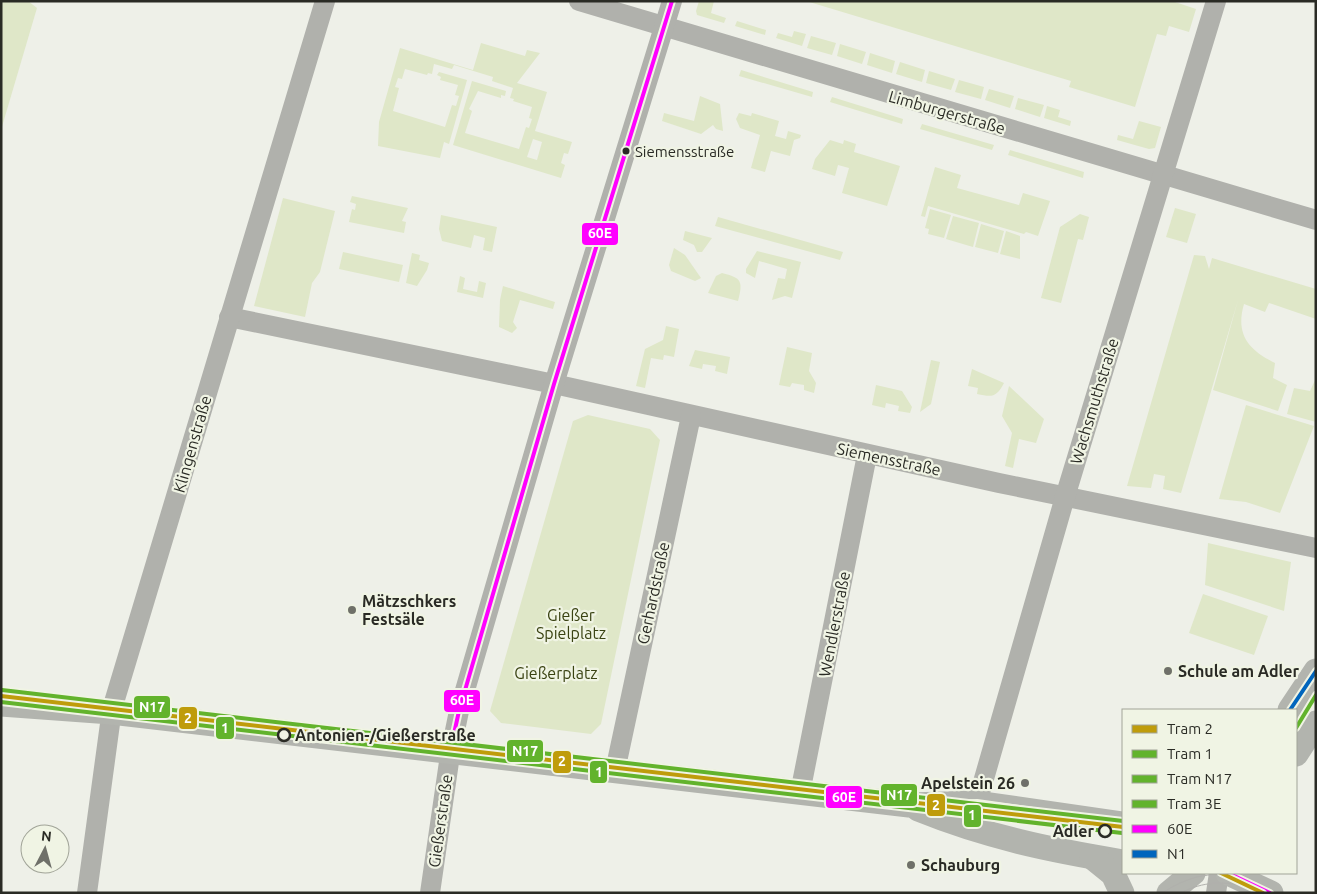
<svg xmlns="http://www.w3.org/2000/svg" width="1317" height="894" viewBox="0 0 1317 894" font-family="Ubuntu,sans-serif">
<rect width="100%" height="100%" fill="#eef0e8"/>
<g fill="#dfe7c8" fill-rule="evenodd">
<polygon points="1,1 28,1 37,8 1,130"/>
<polygon points="699,1 714,1 711,13 726,18 724,23 697,15 696,11"/>
<polygon points="806,1 1172,1 1196,9 1189,32 1169,26 1166,36 1157,34 1135,107 1069,87 1071,81"/>
<polygon points="737,21 766,30 765,35 735,26"/>
<polygon points="794,31 806,34 802,46 776,38 778,33 792,37"/>
<polygon points="811,36 836,43 832,55 807,48"/>
<path d="M481 43 525 56 527 50 540 53 517 83 547 92 535 131 572 142 568 154 564 153 561 163 565 165 561 178 453 145 472 81 506 91 505 96 501 95V98L478 91 469 109 472 111 465 133 519 149 526 127 529 128 532 119 529 118 532 107 513 101 514 99 510 98 513 88 492 81 493 77 454 65 452 69 434 64 432 74 428 73 427 75 405 69 402 79 398 78 395 87 399 88 393 111 445 127 452 105 456 106 459 96 455 95 458 85 440 80 441 77 437 75 439 72 467 80 449 144 444 142 440 158 378 146 379 122 400 48 473 70ZM533 139 542 142 537 160 527 157Z"/>
<polygon points="840,44 866,52 862,64 837,56"/>
<polygon points="870,53 895,61 892,73 867,65"/>
<polygon points="900,62 925,70 922,82 896,74"/>
<polygon points="741,70 813,92 812,97 739,76"/>
<polygon points="929,71 955,79 951,90 926,83"/>
<polygon points="959,80 984,87 981,99 955,92"/>
<polygon points="989,89 1014,96 1010,108 985,100"/>
<polygon points="700,96 720,104 723,131 716,129 713,125 701,134 662,121 664,113 694,121"/>
<polygon points="832,97 903,119 902,124 830,102"/>
<polygon points="1018,98 1044,105 1040,117 1015,109"/>
<polygon points="1047,106 1060,110 1058,117 1071,121 1070,126 1044,118"/>
<polygon points="739,113 751,116 752,113 779,121 775,136 786,139 788,131 801,135 800,138 794,140 790,156 771,151 765,172 751,168 760,135 740,128 736,119"/>
<polygon points="1139,121 1161,127 1155,148 1149,149 1117,140 1118,135 1133,139"/>
<polygon points="922,124 994,145 992,150 920,129"/>
<polygon points="830,140 843,144 844,140 856,144 854,152 900,166 887,206 842,193 849,168 838,165 835,176 812,169 815,159"/>
<polygon points="1010,150 1084,172 1083,178 1008,155"/>
<polygon points="935,167 961,175 957,188 1019,205 1023,193 1050,201 1038,236 1026,232 1024,234 928,206 925,217 921,216"/>
<polygon points="352,196 408,208 402,221 406,222 404,233 349,222 352,209 355,210 356,204 350,202"/>
<polygon points="283,198 335,211 320,272 312,283 305,317 254,306"/>
<polygon points="1175,208 1196,214 1187,243 1166,237"/>
<polygon points="930,209 951,215 944,238 928,234 929,229 925,228"/>
<polygon points="1080,214 1089,217 1083,240 1078,239 1061,303 1041,298 1060,227"/>
<polygon points="441,215 497,227 492,252 483,250 485,238 474,235 471,248 442,241 439,229"/>
<polygon points="953,216 979,223 973,247 946,239"/>
<polygon points="718,217 843,252 840,260 715,226"/>
<polygon points="981,224 1004,231 998,253 975,247"/>
<polygon points="685,231 712,238 702,252 697,252 694,245 683,240"/>
<polygon points="1006,231 1020,236 1020,259 1000,254"/>
<polygon points="674,248 685,255 701,278 695,281 671,271 669,265"/>
<polygon points="757,251 801,262 792,298 785,296 772,300 778,278 785,279 787,269 759,261 755,278 746,273 746,269"/>
<polygon points="343,252 403,265 399,282 339,269"/>
<polygon points="412,253 420,255 419,260 429,263 427,270 417,286 406,283"/>
<path d="M1194 255 1205 256 1209 269 1212 258 1316 289V319L1269 303 1265 312 1244 304C1235 335 1249 350 1275 363L1273 378 1287 385 1278 411 1213 390 1238 300 1181 493 1163 489 1165 476 1154 474 1151 488 1127 486Z"/>
<path d="M722 273C742 278 743 281 738 301L708 293 716 276Z"/>
<polygon points="460,276 465,278 463,289 477,292 479,281 486,283 483,298 457,292"/>
<polygon points="503,286 555,302 553,309 520,300 513,322 517,328 512,333 499,327 500,300"/>
<polygon points="666,326 679,329 674,357 664,355 663,360 651,358 645,388 636,386 645,349 663,340"/>
<polygon points="787,347 812,353 809,371 816,383 814,393 804,390 804,385 792,383 790,387 779,385"/>
<polygon points="695,350 730,357 727,374 715,371 716,366 703,364 702,369 689,366"/>
<polygon points="931,360 940,362 931,404 920,412"/>
<path d="M972 369 1004 383C996 398 992 397 977 394L978 388 968 386Z"/>
<polygon points="1316,378 1316,422 1287,414 1294,388 1310,391"/>
<polygon points="876,385 902,391 912,407 910,413 898,411 899,406 886,403 885,408 872,405"/>
<polygon points="1009,386 1044,419 1036,443 1019,439 1013,468 1005,466 1012,433 1002,416"/>
<polygon points="1246,405 1314,426 1280,513 1246,502 1219,499"/>
<polygon points="588,415 650,429 660,440 601,724 591,734 501,723 490,711 573,421"/>
<polygon points="1208,543 1291,562 1284,611 1205,585"/>
<polygon points="1203,594 1268,616 1254,655 1189,633"/>
</g>
<g fill="none" stroke-linecap="round" stroke-linejoin="round">
<g stroke="#b0b1ac" stroke-width="20">
<polyline points="579,1 1316,220"/>
<polyline points="229,317 554,384 999,483 1316,548"/>
<polyline points="615,771 691,416"/>
<polyline points="800,793 867,455"/>
<polyline points="977,803 1065,497 1216,1"/>
<polyline points="87,893 112,709 325,1"/>
<polyline points="430,893 450,755 459,711 554,384 672,1"/>
<polyline points="1216,893 1219,873"/>
</g>
<g stroke="#b2b4ae" stroke-width="25">
<polyline points="1,704 111,712 909,805 977,803 1123,824"/>
<polyline points="1290,710 1316,671"/>
<polyline points="1296,754 1316,723"/>
<path d="M918 809C987 837 1050 850 1123 862"/>
<polyline points="1092,857 1113,874 1122,893"/>
<polyline points="1228,873 1271,893"/>
<polyline points="1169,893 1193,873"/>
</g>
<g stroke="#b0b0ac" stroke-width="1">
<path d="M1162 893C1195 872 1219 870 1256 882"/>
<path d="M1181 893C1203 881 1225 881 1249 887"/>
</g>
<g stroke="#f0f4e4" stroke-width="8">
<g id="bus-1">
<polyline points="672,1 554,384 459,711 450,752 909,805 977,803 1123,824"/>
<polyline points="1228,873 1270,893"/>
</g>
</g>
<g stroke="#f0f4e4" stroke-width="8">
<polyline id="bus-2" points="1290,710 1316,671"/>
</g>
<use href="#bus-1" stroke="#f0f" stroke-width="4"/>
<use href="#bus-2" stroke="#0065bd" stroke-width="4"/>
<g stroke="#f0f4e4" stroke-width="8">
<g id="tram-1">
<polyline points="1,696 1123,827"/>
<polyline points="1221,873 1263,893"/>
</g>
</g>
<g stroke="#f0f4e4" stroke-width="8">
<polyline id="tram-2" points="1,702 1122,833"/>
</g>
<g stroke="#f0f4e4" stroke-width="8">
<polyline id="tram-3" points="2,690 1123,821"/>
</g>
<g stroke="#f0f4e4" stroke-width="8">
<polyline id="tram-4" points="1296,728 1316,695"/>
</g>
<use href="#tram-1" stroke="#bf9c0b" stroke-width="4"/>
<use href="#tram-2" stroke="#62b32c" stroke-width="4"/>
<use href="#tram-3" stroke="#62b32c" stroke-width="4"/>
<use href="#tram-4" stroke="#62b32c" stroke-width="4"/>
</g>
<circle fill="#2a2b25" stroke="#f0f4e4" stroke-width="2" cx="626" cy="151" r="4.5"/>
<g fill="#6f7069" stroke="#f0f4e4" stroke-width="2">
<circle cx="352" cy="610" r="5"/>
<circle cx="1168" cy="671" r="5"/>
<circle cx="1025" cy="783" r="5"/>
<circle cx="911" cy="865" r="5"/>
</g>
<g fill="#f0f4e4" stroke="#2a2b25" stroke-width="2.5">
<circle cx="284" cy="735" r="6"/>
<circle cx="1105" cy="831" r="6"/>
</g>
<g text-anchor="middle" dominant-baseline="central" stroke-width="4.5" stroke-linejoin="round" paint-order="stroke">
<g font-size="15" fill="#2a2b25" stroke="#f0f4e4" text-anchor="start">
<text x="635" y="151">Siemensstraße</text>
</g>
<g font-size="16" fill="#2a2b25" stroke="#f0f4e4">
<text transform="translate(947 112) rotate(16)">Limburgerstraße</text>
<text transform="translate(1094 401) rotate(-73)">Wachsmuthstraße</text>
<text transform="translate(192 444) rotate(-74)">Klingenstraße</text>
<text transform="translate(889 459) rotate(12)">Siemensstraße</text>
<text transform="translate(653 593) rotate(-78)">Gerhardstraße</text>
<text transform="translate(834 624) rotate(-79)">Wendlerstraße</text>
<text transform="translate(440 821) rotate(-82)">Gießerstraße</text>
</g>
<g font-size="16" font-weight="bold" fill="#2a2b25" stroke="#f0f4e4" text-anchor="start">
<text x="362" y="601">Mätzschkers<tspan x="362" dy="18">Festsäle</tspan></text>
<text x="1178" y="671">Schule am Adler</text>
<text x="1015" y="783" text-anchor="end">Apelstein 26</text>
<text x="921" y="865">Schauburg</text>
</g>
<g font-size="16" fill="#3a4312" stroke="#f0f4e4">
<text x="571" y="615">Gießer<tspan x="571" dy="18">Spielplatz</tspan></text>
<text x="556" y="673">Gießerplatz</text>
</g>
<g font-size="16" font-weight="bold" fill="#2a2b25" stroke="#f0f4e4" text-anchor="start">
<text x="295" y="735">Antonien-/Gießerstraße</text>
<text x="1094" y="831" text-anchor="end">Adler</text>
</g>
</g>
<g stroke="#f0f4e4" stroke-width="2">
<rect x="581" y="222" width="38" height="24" rx="5" fill="#f0f"/>
<rect x="443" y="689" width="38" height="24" rx="5" fill="#f0f"/>
<rect x="133" y="695" width="38" height="24" rx="5" fill="#62b32c"/>
<rect x="178" y="706" width="20" height="24" rx="5" fill="#bf9c0b"/>
<rect x="215" y="716" width="20" height="24" rx="5" fill="#62b32c"/>
<rect x="506" y="739" width="38" height="24" rx="5" fill="#62b32c"/>
<rect x="552" y="750" width="20" height="24" rx="5" fill="#bf9c0b"/>
<rect x="589" y="760" width="19" height="24" rx="5" fill="#62b32c"/>
<rect x="880" y="783" width="38" height="24" rx="5" fill="#62b32c"/>
<rect x="825" y="785" width="38" height="24" rx="5" fill="#f0f"/>
<rect x="926" y="793" width="20" height="24" rx="5" fill="#bf9c0b"/>
<rect x="963" y="804" width="19" height="24" rx="5" fill="#62b32c"/>
</g>
<g font-size="14" text-anchor="middle" font-weight="bold" fill="#fff">
<text x="600" y="238">60E</text>
<text x="462" y="705">60E</text>
<text x="152" y="712">N17</text>
<text x="188" y="723">2</text>
<text x="225" y="733">1</text>
<text x="525" y="756">N17</text>
<text x="562" y="766">2</text>
<text x="599" y="777">1</text>
<text x="899" y="800">N17</text>
<text x="844" y="802">60E</text>
<text x="936" y="810">2</text>
<text x="972" y="820">1</text>
</g>
<rect width="1317" height="894" fill="none" stroke="#2a2b25" stroke-width="5"/>
<rect x="1122" y="709" width="175" height="165" fill="#f0f4e4" stroke="#a1a498"/>
<rect x="1132" y="725" width="25" height="8" fill="#bf9c0b" stroke="#a1a498"/>
<text x="1167" y="734" font-size="15" fill="#2a2b25">Tram 2</text>
<rect x="1132" y="750" width="25" height="8" fill="#62b32c" stroke="#a1a498"/>
<text x="1167" y="759" font-size="15" fill="#2a2b25">Tram 1</text>
<rect x="1132" y="775" width="25" height="8" fill="#62b32c" stroke="#a1a498"/>
<text x="1167" y="784" font-size="15" fill="#2a2b25">Tram N17</text>
<rect x="1132" y="800" width="25" height="8" fill="#62b32c" stroke="#a1a498"/>
<text x="1167" y="809" font-size="15" fill="#2a2b25">Tram 3E</text>
<rect x="1132" y="825" width="25" height="8" fill="#ff00ff" stroke="#a1a498"/>
<text x="1167" y="834" font-size="15" fill="#2a2b25">60E</text>
<rect x="1132" y="850" width="25" height="8" fill="#0065bd" stroke="#a1a498"/>
<text x="1167" y="859" font-size="15" fill="#2a2b25">N1</text>
<g transform="translate(45 849) rotate(6)"><circle r="24" fill="#f0f4e4" stroke="#a1a498"/>
<path d="M0-4L9 19L0 12L-9 19Z" fill="#6f7069"/>
<text y="-8" font-size="14" font-weight="bold" text-anchor="middle" fill="#2a2b25">N</text>
</g>
</svg>
